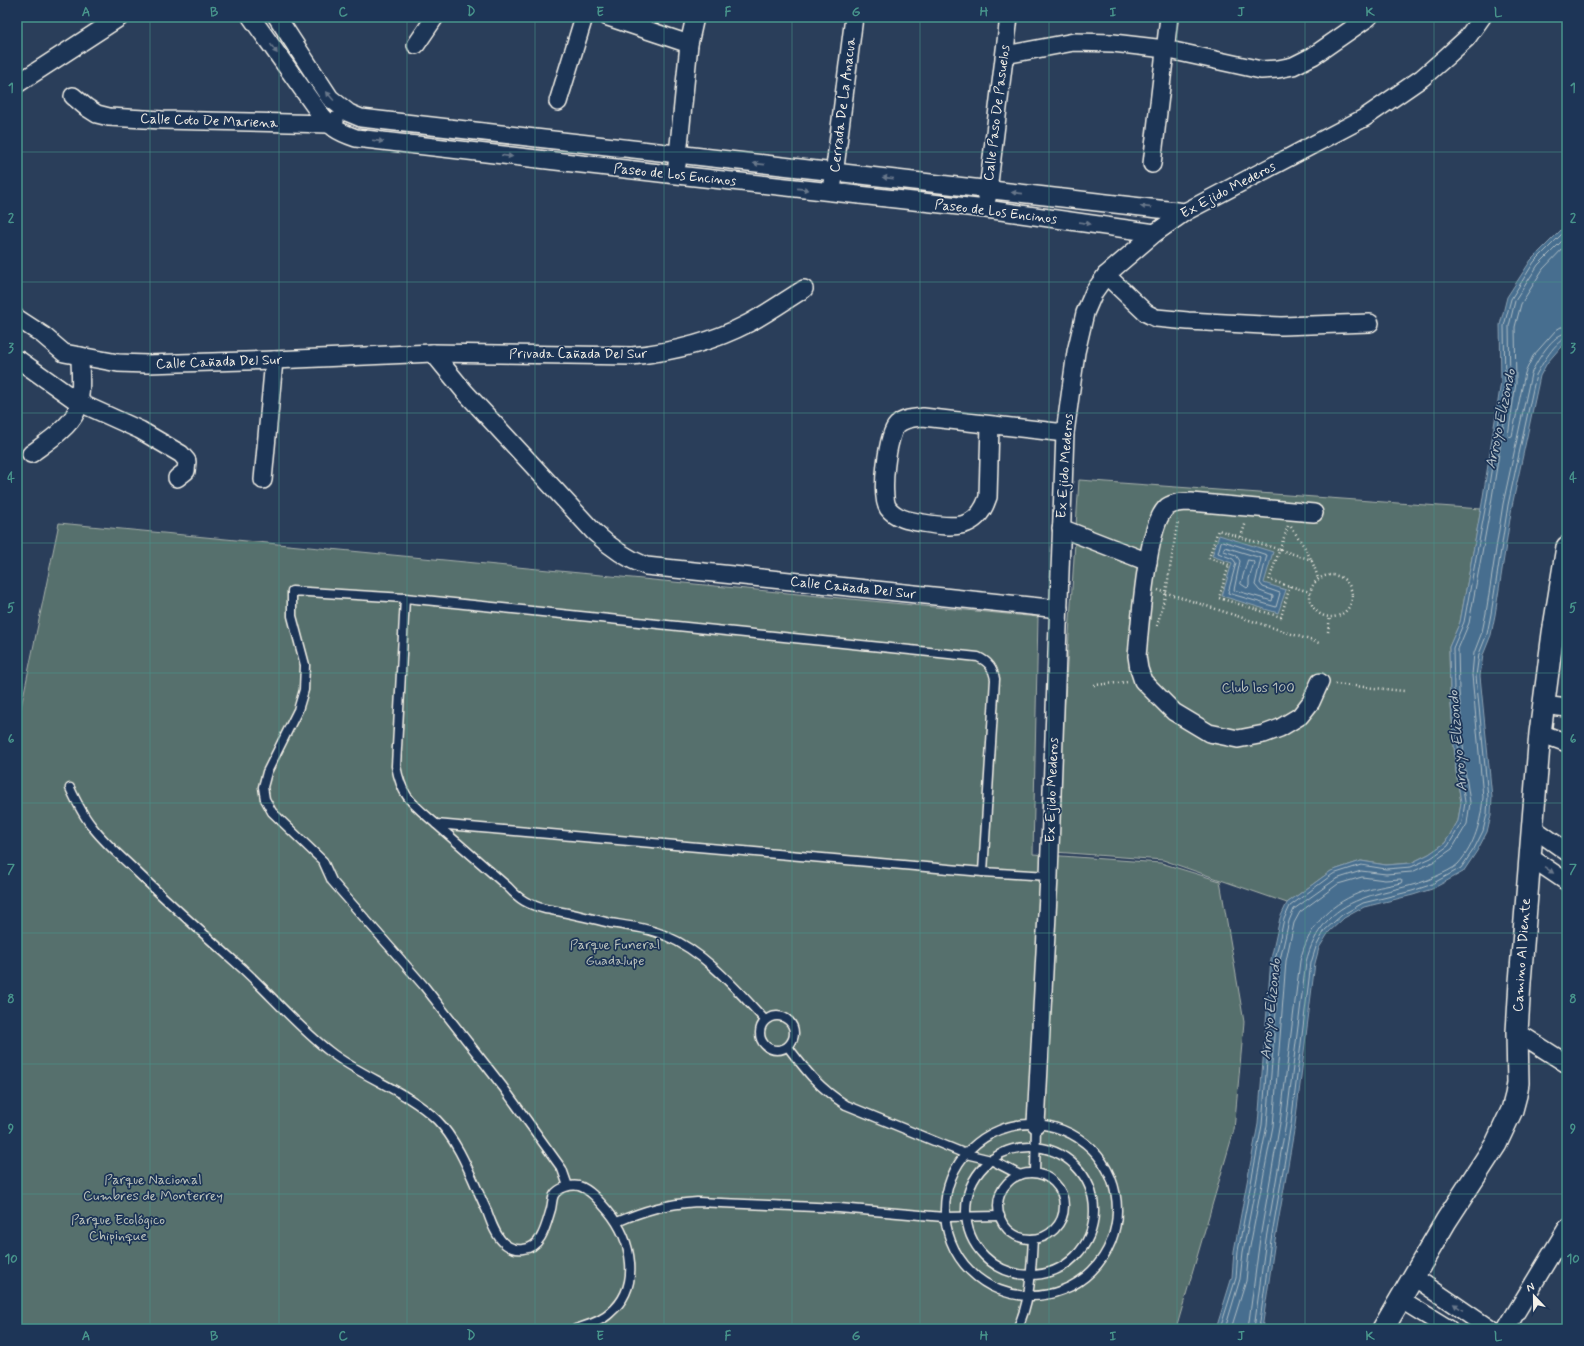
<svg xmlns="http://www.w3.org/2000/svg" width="1584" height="1346" viewBox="0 0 1584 1346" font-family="Mynerve,sans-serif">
<rect width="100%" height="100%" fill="#2a3e5a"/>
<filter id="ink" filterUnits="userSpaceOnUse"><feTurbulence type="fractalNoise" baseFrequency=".025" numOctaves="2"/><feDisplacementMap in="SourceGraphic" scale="8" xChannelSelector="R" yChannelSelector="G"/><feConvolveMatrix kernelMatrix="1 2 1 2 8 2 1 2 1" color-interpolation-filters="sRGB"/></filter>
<g filter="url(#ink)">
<g fill="#57706d" stroke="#a6b0aa">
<polygon points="1079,480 1481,509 1460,622 1449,647 1450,691 1456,771 1461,802 1458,821 1445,843 1429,854 1411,863 1386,865 1361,861 1331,871 1287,903 1163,860 1055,852"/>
<polygon points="59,523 1038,617 1033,854 1161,863 1220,881 1244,1022 1234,1130 1176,1329 17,1329 17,708 20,712"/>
</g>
<g fill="#476e8f" stroke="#8ca2b3">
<polygon points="1567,224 1567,340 1547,363 1540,376 1512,506 1495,615 1491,635 1483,655 1480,676 1492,797 1491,815 1487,832 1477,851 1463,872 1432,889 1413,895 1364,907 1344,918 1329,932 1319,948 1315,963 1295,1125 1275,1240 1262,1329 1216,1329 1232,1277 1234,1251 1258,1124 1271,959 1280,918 1287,903 1331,871 1361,861 1386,865 1411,863 1429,854 1445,843 1458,821 1461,802 1456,771 1450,691 1449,647 1460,622 1482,503 1501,382 1500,325 1507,297 1531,260"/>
<polygon points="1219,535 1273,552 1264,583 1286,590 1278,613 1222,596 1232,563 1212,556"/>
</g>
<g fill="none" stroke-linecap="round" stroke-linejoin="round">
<g stroke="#afbdc4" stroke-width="1">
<polyline points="1567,244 1543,269 1521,304 1515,327 1516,383 1508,435 1509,437 1512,436 1525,373 1533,356 1556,330 1561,327 1567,327"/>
<polygon points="1223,541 1267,555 1260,583 1263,587 1280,593 1276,607 1228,593 1236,563 1233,559 1218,553 1221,542"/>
<polygon points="1225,547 1261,558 1255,585 1260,591 1273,596 1272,601 1234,590 1240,561 1236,555 1224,551"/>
<polygon points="1248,560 1253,561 1254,563 1249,579 1249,586 1247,588 1241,584"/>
<polyline points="1220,1329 1236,1278 1238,1251 1262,1125 1275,960 1284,919 1290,906 1333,874 1361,865 1386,869 1411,867 1431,858 1448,846 1462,822 1465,802 1460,770 1454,691 1453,648 1464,622 1486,504 1505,383 1504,326 1511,299 1534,262 1567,229"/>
<polyline points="1225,1329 1240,1279 1243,1252 1267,1125 1280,960 1289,921 1294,909 1336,879 1361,871 1386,874 1412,872 1433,862 1452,849 1467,824 1470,802 1465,770 1459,691 1458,649 1469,623 1491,504 1510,384 1509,326 1515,301 1538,265 1567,236"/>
<path d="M1231 1329 1246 1281 1249 1252 1273 1126 1286 961 1294 923 1300 912 1338 884 1362 877 1385 880 1401 879 1402 881 1401 883C1387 886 1372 888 1359 893 1327 906 1308 928 1300 961L1280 1123 1260 1238 1248 1329"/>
<path d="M1254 1329 1266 1239 1286 1123 1306 962C1314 931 1331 910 1361 899 1386 889 1413 888 1437 876 1443 873 1453 869 1458 864 1475 845 1481 821 1483 797L1472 675 1474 653 1482 632 1486 613 1503 504 1531 374C1536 362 1553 333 1567 333"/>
<path d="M1259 1329 1271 1240 1291 1124 1311 963 1316 947 1325 930 1342 915 1363 903 1412 891 1430 885 1461 868 1474 849 1483 831 1487 814 1488 797 1476 676 1479 654 1487 634 1491 614 1508 505 1536 375C1541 366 1556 339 1567 338"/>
</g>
<g stroke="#f4f1e8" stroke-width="11">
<g id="service">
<path d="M405 598 396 766C402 798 412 803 436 824L983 872 1049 876"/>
<path d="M70 788C76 801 82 814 91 825 104 843 122 857 138 873 172 906 207 937 243 969 272 996 298 1027 329 1051 363 1078 406 1090 437 1120 460 1143 473 1182 487 1211 491 1222 496 1237 505 1244 510 1248 516 1250 523 1249 542 1248 546 1225 551 1209 552 1205 552 1199 554 1195 558 1188 571 1184 579 1186 591 1190 600 1202 608 1211 632 1240 642 1286 610 1313 601 1322 587 1325 576 1329"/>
<path d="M436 824 508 887C520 900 527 904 545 909 567 912 588 918 610 923 629 926 649 928 666 936 705 952 737 990 765 1020"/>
<circle cx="777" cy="1033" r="17"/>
<path d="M788 1047C807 1072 819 1088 846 1105L966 1154 991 1160 1020 1175"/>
<circle cx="1031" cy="1210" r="86"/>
<circle cx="1030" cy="1211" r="64"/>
<polyline points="1035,1173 1036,1124"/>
<circle cx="1031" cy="1206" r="33"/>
<path d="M568 1186 562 1169 503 1087 424 986 332 881 323 861 272 812 265 799 263 787 267 772 298 710 304 690 305 665 292 616V591L405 598 978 657C989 662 993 668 995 679L983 872"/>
<path d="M617 1222C645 1210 666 1204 697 1202L839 1208 944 1217 1000 1216"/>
<path d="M1017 1329C1031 1301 1031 1270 1033 1239"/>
</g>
</g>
<g stroke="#f4f1e8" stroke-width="20">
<g id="minor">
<path d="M251 17 318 111C332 128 336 131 356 138L677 175 986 209 1155 233"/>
<polyline points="277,17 330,98 349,113 361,118 1185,212"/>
<polyline points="608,17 689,44"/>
<polyline points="416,45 435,17"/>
<polyline points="1005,55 1074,42 1113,43 1165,49 1261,70 1278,69 1293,66 1313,56 1369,17"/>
<polyline points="17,84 120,17"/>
<polyline points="73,96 86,107 97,114 109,117 162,120 329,124 335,121"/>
<polyline points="558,102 584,17"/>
<polyline points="1152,164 1169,17"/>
<polyline points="677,165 689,44 695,17"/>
<polyline points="833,183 854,17"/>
<polyline points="987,199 1009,17"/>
<polyline points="1106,275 1146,313 1156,318 1188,321 1281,326 1370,323"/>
<path d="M17 318 43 335 64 353 118 363 147 364 274 360 433 353 632 356C672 352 713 342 749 323 768 313 786 300 804 289"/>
<path d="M433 353 464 391 594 532C610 547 625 558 646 566L1059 609"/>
<polyline points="19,360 78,402 140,430 181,454 187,461 186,471 177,478"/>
<path d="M990 425 988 497C977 531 953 528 923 523 911 521 896 519 888 508 880 496 887 435 897 425 904 418 914 418 923 417L1065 433"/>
<path d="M31 454C44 444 69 428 76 412 83 395 80 374 80 356"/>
<polyline points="263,480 274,360"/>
<path d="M1314 513 1191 502C1183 502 1174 502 1167 507 1146 524 1140 627 1137 656L1139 669 1143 681 1174 712 1209 733 1238 739 1264 734 1280 728 1300 716 1311 702 1320 682"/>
<polyline points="1061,528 1148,562"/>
<polyline points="1543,705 1567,708"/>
<polyline points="1540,733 1567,743"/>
<polyline points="1533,828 1567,852"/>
<polyline points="1530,857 1567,882"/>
<polyline points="1517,1032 1567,1064"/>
<polyline points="1036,1124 1049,876 1065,433 1076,352 1085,313 1094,292 1106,275 1155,233 1185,212 1364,118 1422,78 1445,58 1467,38 1482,17"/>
<polyline points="1414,1277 1490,1329"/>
<polyline points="1400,1299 1449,1329"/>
<polyline points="1506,1329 1567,1228"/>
</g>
</g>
<g stroke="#f4f1e8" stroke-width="24">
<polyline id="tertiary" points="1383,1329 1446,1221 1496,1144 1512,1110 1516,1095 1518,1083 1517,1032 1520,982 1540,733 1553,633 1567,547"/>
</g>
<g stroke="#f4f1e8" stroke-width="2.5" stroke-dasharray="1 3" stroke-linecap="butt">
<polyline points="1288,526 1269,580 1310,592"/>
<path d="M1291 527C1303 544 1313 559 1318 579"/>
<polyline points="1241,537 1246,522"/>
<circle cx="1331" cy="596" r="21"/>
<polyline points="1290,586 1281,617 1219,598 1229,565 1209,558 1218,530 1312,560"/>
<polyline points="1158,590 1319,643"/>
<polyline points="1157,626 1166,592 1178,520"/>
<polyline points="1328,632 1330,617"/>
<polyline points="1335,684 1404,691"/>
<polyline points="1094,685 1128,682"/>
</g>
<use href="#service" stroke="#1d3557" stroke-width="8"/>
<use href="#minor" stroke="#1d3557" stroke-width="17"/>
<use href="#tertiary" stroke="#1d3557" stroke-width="21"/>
</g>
<defs><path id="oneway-solid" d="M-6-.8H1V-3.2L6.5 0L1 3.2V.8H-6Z"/></defs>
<g fill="#68778a">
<use href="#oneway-solid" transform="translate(274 49) rotate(54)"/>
<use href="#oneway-solid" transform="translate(330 96) rotate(-130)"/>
<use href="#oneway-solid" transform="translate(378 141) rotate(7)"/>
<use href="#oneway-solid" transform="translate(507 156) rotate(7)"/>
<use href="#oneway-solid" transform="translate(759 164) rotate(-174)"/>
<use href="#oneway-solid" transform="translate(888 178) rotate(-174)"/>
<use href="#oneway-solid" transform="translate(803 189) rotate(6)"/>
<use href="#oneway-solid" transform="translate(1017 193) rotate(-174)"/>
<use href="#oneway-solid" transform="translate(1146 207) rotate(-174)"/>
<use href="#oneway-solid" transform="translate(1085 223) rotate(8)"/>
<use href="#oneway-solid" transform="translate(1549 870) rotate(35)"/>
<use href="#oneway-solid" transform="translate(1458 1307) rotate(-145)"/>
</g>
</g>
<path fill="none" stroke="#48958c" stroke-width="1" stroke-opacity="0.55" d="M150 17V1329M279 17V1329M407 17V1329M535 17V1329M664 17V1329M792 17V1329M920 17V1329M1049 17V1329M1177 17V1329M1305 17V1329M1434 17V1329M17 152H1567M17 282H1567M17 413H1567M17 543H1567M17 673H1567M17 803H1567M17 933H1567M17 1064H1567M17 1194H1567"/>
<g text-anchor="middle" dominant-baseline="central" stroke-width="3.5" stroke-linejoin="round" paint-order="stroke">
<g font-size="14" fill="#f4f1e8" stroke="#1d3557">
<text transform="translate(843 105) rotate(-83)">Cerrada De La Anacua</text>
<text transform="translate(997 113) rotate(-83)">Calle Paso De Pasuelos</text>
<text transform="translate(209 121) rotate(2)">Calle Coto De Mariena</text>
<text transform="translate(675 175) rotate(6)">Paseo de Los Encinos</text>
<text transform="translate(1228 190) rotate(-28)">Ex Ejido Mederos</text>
<text transform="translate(996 212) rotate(7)">Paseo de Los Encinos</text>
<text x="578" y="354">Privada Cañada Del Sur</text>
<text transform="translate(219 362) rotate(-2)">Calle Cañada Del Sur</text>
<text transform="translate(1065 466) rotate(-86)">Ex Ejido Mederos</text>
<text transform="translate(853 588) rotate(6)">Calle Cañada Del Sur</text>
<text transform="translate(1052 790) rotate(-88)">Ex Ejido Mederos</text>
<text transform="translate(1522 955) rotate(-86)">Camino Al Diente</text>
</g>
<g font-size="14" fill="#bdc4bd" stroke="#1d3557">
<text x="1258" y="688">Club los 100</text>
<text x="615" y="945">Parque Funeral<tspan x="615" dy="16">Guadalupe</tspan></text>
<text x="153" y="1180">Parque Nacional<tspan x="153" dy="16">Cumbres de Monterrey</tspan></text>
<text x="118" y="1220">Parque Ecológico<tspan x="118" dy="16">Chipinque</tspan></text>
</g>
<g font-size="15" font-style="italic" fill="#b7c3c9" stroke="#1d3557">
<text transform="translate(1501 419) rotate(-78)">Arroyo Elizondo</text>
<text transform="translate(1458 741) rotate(-95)">Arroyo Elizondo</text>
<text transform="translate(1271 1009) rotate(-84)">Arroyo Elizondo</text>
</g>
</g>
<rect width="1584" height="1346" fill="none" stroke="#1d3557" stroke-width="44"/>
<g transform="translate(1534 1296) rotate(338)" stroke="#1d3557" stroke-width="3" paint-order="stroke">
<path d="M0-3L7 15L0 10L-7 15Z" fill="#f4f1e8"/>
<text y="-6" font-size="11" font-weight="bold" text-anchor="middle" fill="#f4f1e8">N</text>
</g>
<rect x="22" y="22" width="1540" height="1302" fill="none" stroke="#48958c" stroke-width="1.5"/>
<g font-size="13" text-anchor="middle" font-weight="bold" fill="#48958c">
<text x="86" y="16">A</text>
<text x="214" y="16">B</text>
<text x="343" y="16">C</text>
<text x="471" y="16">D</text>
<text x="600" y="16">E</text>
<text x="728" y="16">F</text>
<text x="856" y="16">G</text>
<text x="984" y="16">H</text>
<text x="1113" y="16">I</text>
<text x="1241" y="16">J</text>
<text x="1370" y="16">K</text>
<text x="1498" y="16">L</text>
<text x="11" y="92">1</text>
<text x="1573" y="92">1</text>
<text x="11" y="222">2</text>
<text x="1573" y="222">2</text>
<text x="11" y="352">3</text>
<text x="1573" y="352">3</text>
<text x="11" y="482">4</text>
<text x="1573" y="482">4</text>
<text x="11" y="612">5</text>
<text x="1573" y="612">5</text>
<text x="11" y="743">6</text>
<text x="1573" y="743">6</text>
<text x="11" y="873">7</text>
<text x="1573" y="873">7</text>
<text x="11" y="1003">8</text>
<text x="1573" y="1003">8</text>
<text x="11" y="1133">9</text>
<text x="1573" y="1133">9</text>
<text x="11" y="1263">10</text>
<text x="1573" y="1263">10</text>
<text x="86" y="1340">A</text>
<text x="214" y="1340">B</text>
<text x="343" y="1340">C</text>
<text x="471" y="1340">D</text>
<text x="600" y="1340">E</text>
<text x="728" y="1340">F</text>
<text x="856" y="1340">G</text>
<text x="984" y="1340">H</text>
<text x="1113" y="1340">I</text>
<text x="1241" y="1340">J</text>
<text x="1370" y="1340">K</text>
<text x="1498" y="1340">L</text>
</g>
</svg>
